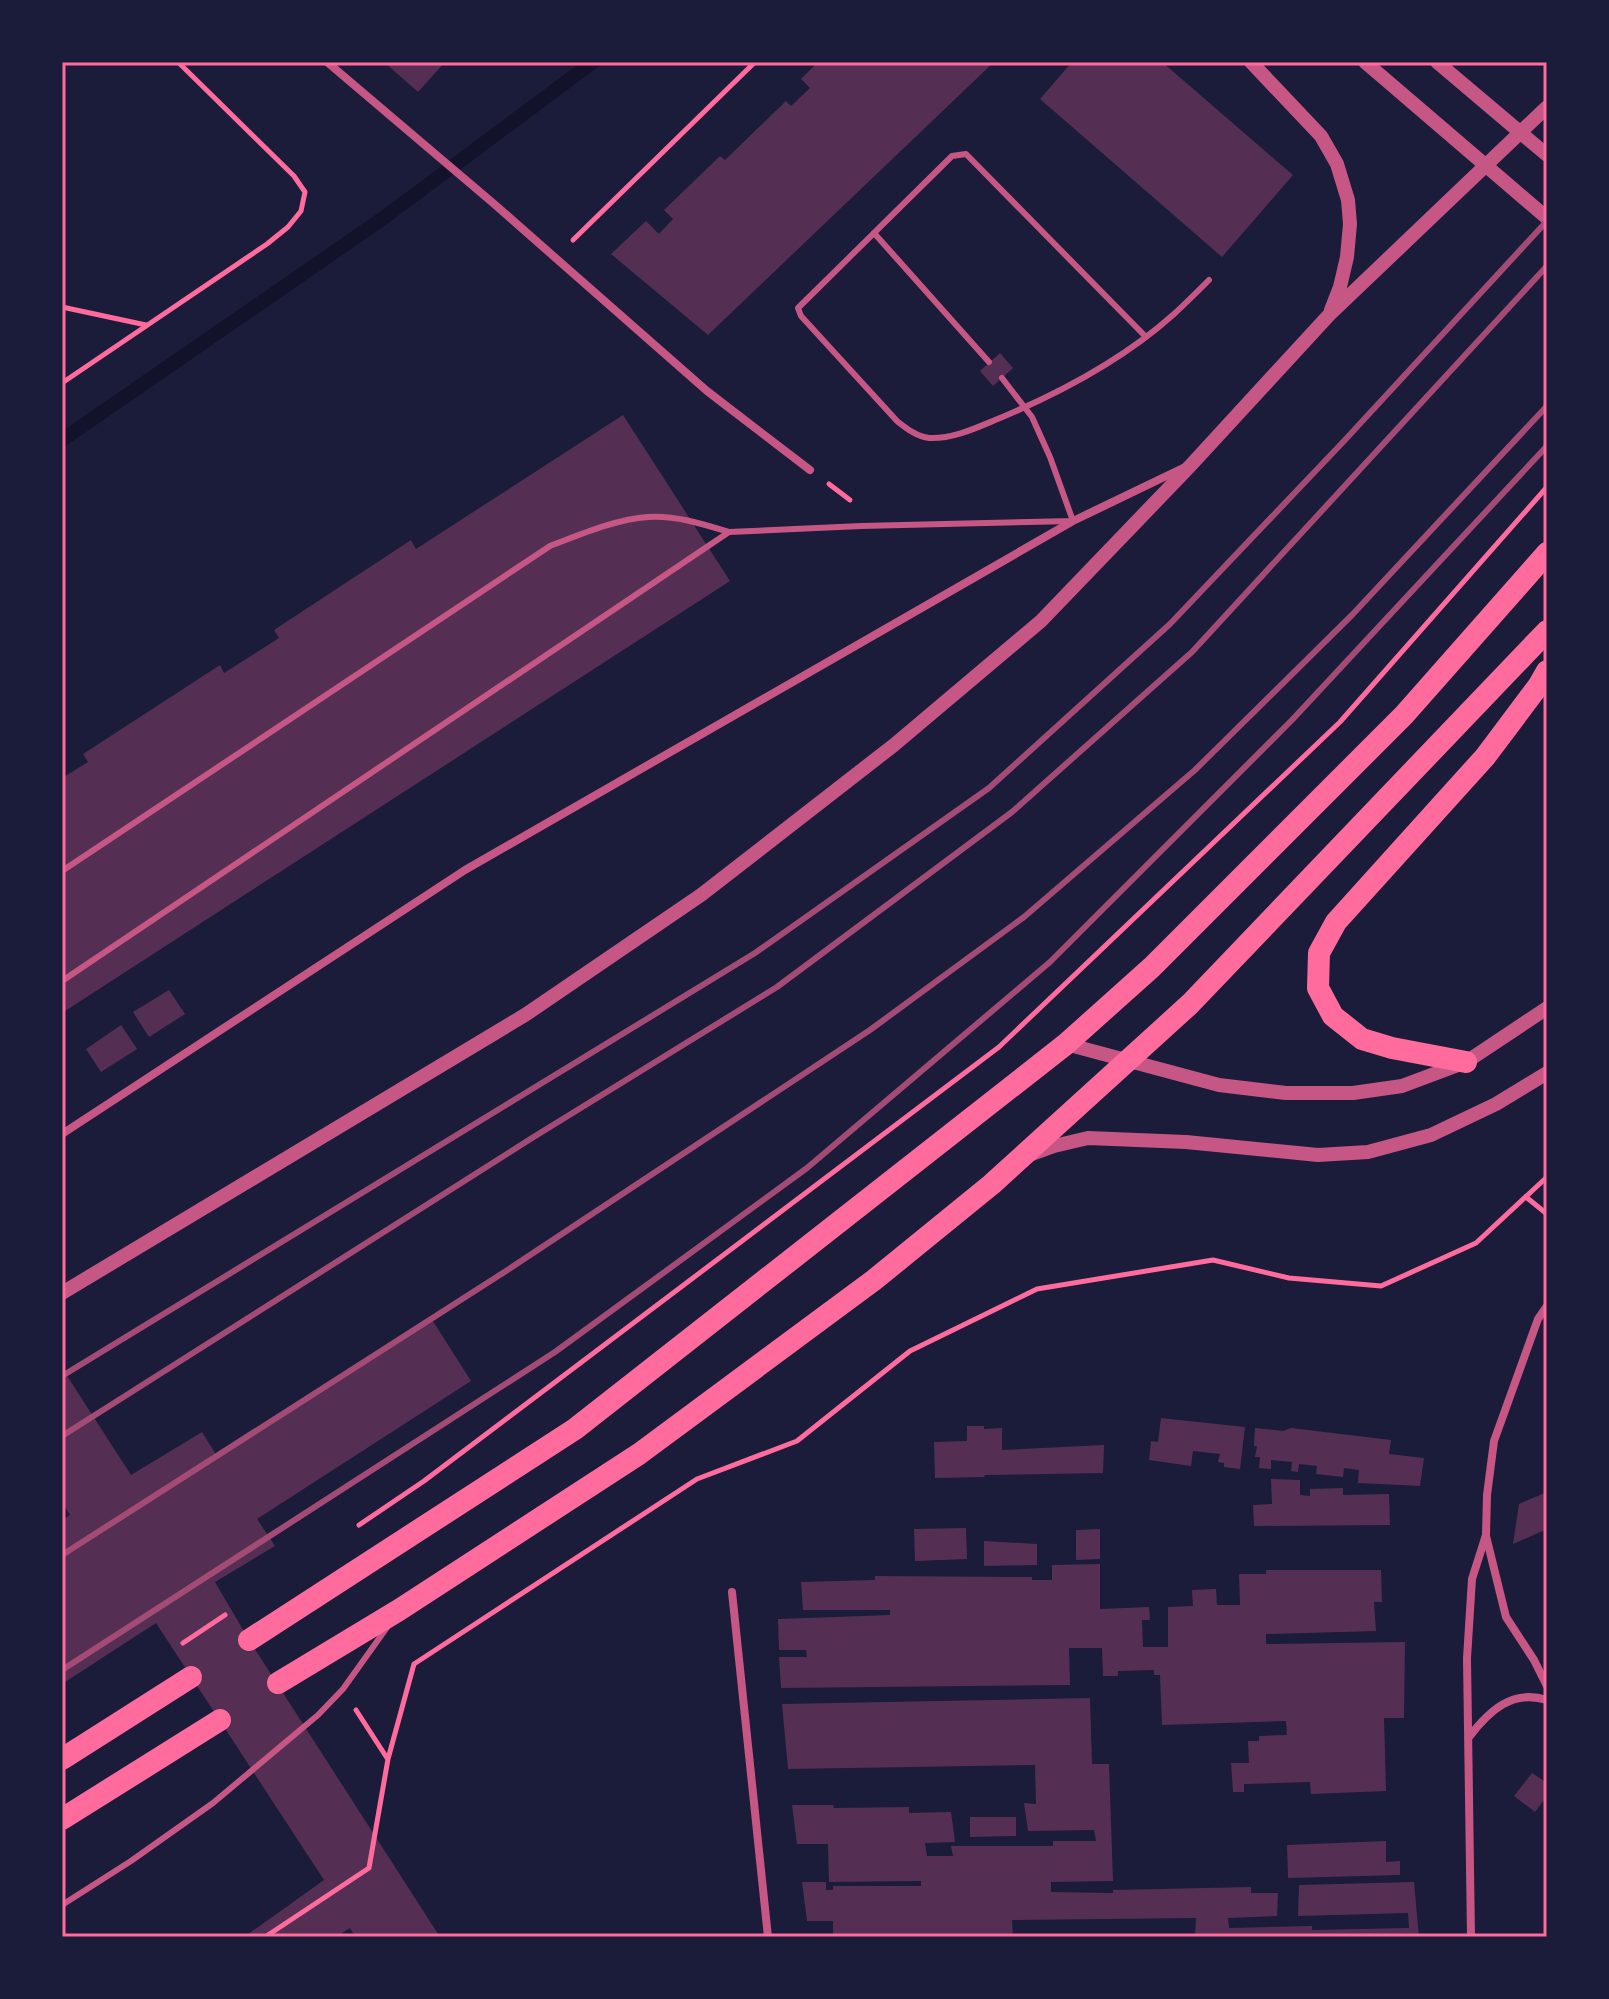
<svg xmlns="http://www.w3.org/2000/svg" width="1609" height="1999" viewBox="0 0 1609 1999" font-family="'Sofia Sans Condensed',sans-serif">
<rect width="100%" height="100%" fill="#1b1b3a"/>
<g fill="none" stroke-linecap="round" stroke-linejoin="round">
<polyline stroke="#12122b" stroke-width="14" points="62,440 382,219 593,62"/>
</g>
<g fill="#542f53">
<polygon points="384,62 445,62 418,92"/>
<polygon points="818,62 994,62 708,335 611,254 646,221 659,234 673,219 664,210 720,156 725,160 786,101 791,106 810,88 801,79"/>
<polygon points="1072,62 1162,62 1293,175 1222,257 1040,99"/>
<polygon points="1000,353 1013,368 993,386 980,371"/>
<polygon points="623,415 730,581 62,1013 62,778 88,762 83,754 220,665 224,673 279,638 274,630 411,540 416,549"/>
<polygon points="169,990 185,1014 149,1037 133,1012"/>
<polygon points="121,1025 137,1049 101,1072 86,1049"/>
<polygon points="431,1318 471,1381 257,1519 275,1546 215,1582 249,1640 440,1937 355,1937 350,1928 336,1937 244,1937 324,1880 156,1623 62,1684 62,1520 70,1515 62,1502 62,1368 131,1475 202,1432 217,1456"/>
<polygon points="1161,1418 1245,1427 1240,1469 1224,1467 1224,1463 1218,1462 1220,1454 1193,1451 1191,1466 1149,1460 1151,1441 1158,1442"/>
<polygon points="967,1426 984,1426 984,1429 1002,1428 1002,1450 1104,1445 1103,1473 985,1475 984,1477 935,1478 934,1442 967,1441"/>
<polygon points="1255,1428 1283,1431 1291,1428 1391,1440 1389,1454 1424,1458 1420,1486 1358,1483 1359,1470 1344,1468 1343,1477 1316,1474 1317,1466 1299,1464 1298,1472 1291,1471 1292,1462 1271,1460 1271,1469 1259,1468 1260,1457 1255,1457 1257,1446 1254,1446"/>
<polygon points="1271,1479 1300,1480 1300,1495 1310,1496 1310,1489 1343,1488 1343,1495 1389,1494 1390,1525 1254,1526 1253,1505 1272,1504"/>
<polygon points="1547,1492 1547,1529 1513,1544 1519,1504"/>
<polygon points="966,1528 967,1559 915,1561 914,1529"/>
<polygon points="1100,1529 1100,1559 1076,1560 1076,1530"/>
<polygon points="984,1541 1037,1544 1037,1565 984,1566"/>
<polygon points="1100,1564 1100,1609 1149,1607 1150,1620 1142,1620 1143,1647 1168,1647 1168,1607 1193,1606 1192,1590 1216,1589 1217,1605 1240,1605 1239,1574 1266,1574 1266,1570 1381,1570 1382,1602 1374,1602 1376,1631 1266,1634 1266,1644 1405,1642 1404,1718 1384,1718 1386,1791 1311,1794 1310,1782 1244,1784 1244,1792 1233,1792 1231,1763 1249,1763 1248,1741 1259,1741 1259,1736 1287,1735 1286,1721 1162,1725 1160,1675 1154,1675 1154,1670 1118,1671 1118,1676 1103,1676 1102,1648 1069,1648 1070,1685 781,1688 779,1657 807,1657 806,1650 779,1650 778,1619 890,1615 890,1610 803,1610 801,1582 875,1580 875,1576 1032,1577 1032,1580 1052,1580 1052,1565"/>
<polygon points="1090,1698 1092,1764 1109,1764 1113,1881 1051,1882 1051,1892 1113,1893 1113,1890 1251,1887 1251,1893 1278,1893 1277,1916 1228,1918 1229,1928 1312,1926 1312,1930 1409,1928 1408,1913 1298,1916 1299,1885 1414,1882 1419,1937 1195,1937 1196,1918 1012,1920 1013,1937 833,1937 833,1921 807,1921 802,1882 826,1882 826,1890 833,1890 833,1886 921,1886 921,1881 829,1882 828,1844 797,1844 792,1805 833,1805 834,1808 909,1807 909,1813 951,1812 955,1842 925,1843 927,1856 953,1856 951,1846 1053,1846 1053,1841 1096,1841 1094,1830 1028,1831 1024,1803 1036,1804 1035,1765 788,1769 782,1704"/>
<polygon points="1532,1773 1547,1783 1547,1796 1535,1812 1514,1796"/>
<polygon points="970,1817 1016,1817 1016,1836 970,1837"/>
<polygon points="1386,1841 1386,1862 1400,1861 1400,1875 1288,1878 1287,1845"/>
</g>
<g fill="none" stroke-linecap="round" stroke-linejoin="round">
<g stroke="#ff6b9d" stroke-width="5">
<polyline points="573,240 755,62"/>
<polyline points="62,307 146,325"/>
<polyline points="62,383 267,244 288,227 301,211 305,192 294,176 178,62"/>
<polyline points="829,484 850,500"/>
<polyline points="1526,1197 1547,1214"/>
<polyline points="359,1525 424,1481 999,1047 1340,722 1547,487"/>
<polyline points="183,1643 225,1615"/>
<polyline points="356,1710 387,1758"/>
<polyline points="265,1937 369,1868 388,1759 414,1664 697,1479 797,1441 910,1351 1037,1289 1213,1260 1289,1278 1381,1286 1476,1243 1547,1177"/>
</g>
<g stroke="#c65784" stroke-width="6">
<polyline points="874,233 989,362"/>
<path d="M1146 337 966 154 952 156 798 308 801 316 897 421C906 428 917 437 929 438 954 439 978 427 1000 418 1062 392 1124 359 1174 314 1186 303 1198 291 1209 280"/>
<path d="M62 871 550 546C579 535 616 519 648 517 675 515 703 524 729 532"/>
<polyline points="62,981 729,532 861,526 1073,521 1050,457 1032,417 1002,378"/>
<polyline points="62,1905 131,1861 213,1803 318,1715 343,1689 388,1626"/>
</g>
<g stroke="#c65784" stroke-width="8">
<polyline points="327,62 493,203 707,391 810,470"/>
<polyline points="62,1134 465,870 1073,521 1183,468"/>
<polyline points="1486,1536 1506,1617 1534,1660 1547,1686"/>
<polyline points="732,1592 768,1937"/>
<path d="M1469 1737C1489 1711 1512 1689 1547 1700"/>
<polyline points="1471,1937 1467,1658 1472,1579 1486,1535 1487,1495 1494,1441 1538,1319 1547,1306"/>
</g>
<g stroke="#c65784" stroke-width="14">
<polyline points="1251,62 1321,136 1337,164 1348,200 1350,224 1347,257 1340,287 1331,310"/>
<polyline points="1365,62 1547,218"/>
<polyline points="1437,62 1547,155"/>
<polyline points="1066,1044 1219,1085 1286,1093 1353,1093 1402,1086 1466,1062 1547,1008"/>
<polyline points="1032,1154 1054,1146 1088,1138 1186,1142 1318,1155 1368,1152 1431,1135 1496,1104 1547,1073"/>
<polyline points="62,1293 525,1015 701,895 894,745 1041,621 1191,465 1329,315 1547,107"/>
</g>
<g stroke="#ff6b9d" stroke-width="22">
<polyline points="1466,1062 1392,1048 1362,1039 1333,1016 1318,988 1319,953 1336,922 1485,757 1539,685 1547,671"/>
<polyline points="249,1640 575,1429 1066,1044 1152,967 1404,715 1547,553"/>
<polyline points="278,1683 399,1610 639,1454 874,1280 992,1184 1190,1004 1547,631"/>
<polyline points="62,1759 191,1677"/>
<polyline points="62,1819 220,1720"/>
</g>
<g stroke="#a44b75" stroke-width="6">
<polyline points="62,1376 755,953 989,788 1170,624 1344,441 1547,221"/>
<polyline points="62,1436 532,1138 777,987 1012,812 1192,652 1547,266"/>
<polyline points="62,1555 506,1271 870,1030 1024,917 1195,770 1352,615 1547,406"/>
<polyline points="62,1670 555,1352 807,1168 1050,962 1292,720 1547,446"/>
</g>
</g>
<rect width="1609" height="1999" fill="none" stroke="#1b1b3a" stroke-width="128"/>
<rect x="64" y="64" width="1481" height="1871" fill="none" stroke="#ff6b9d" stroke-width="3"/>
</svg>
